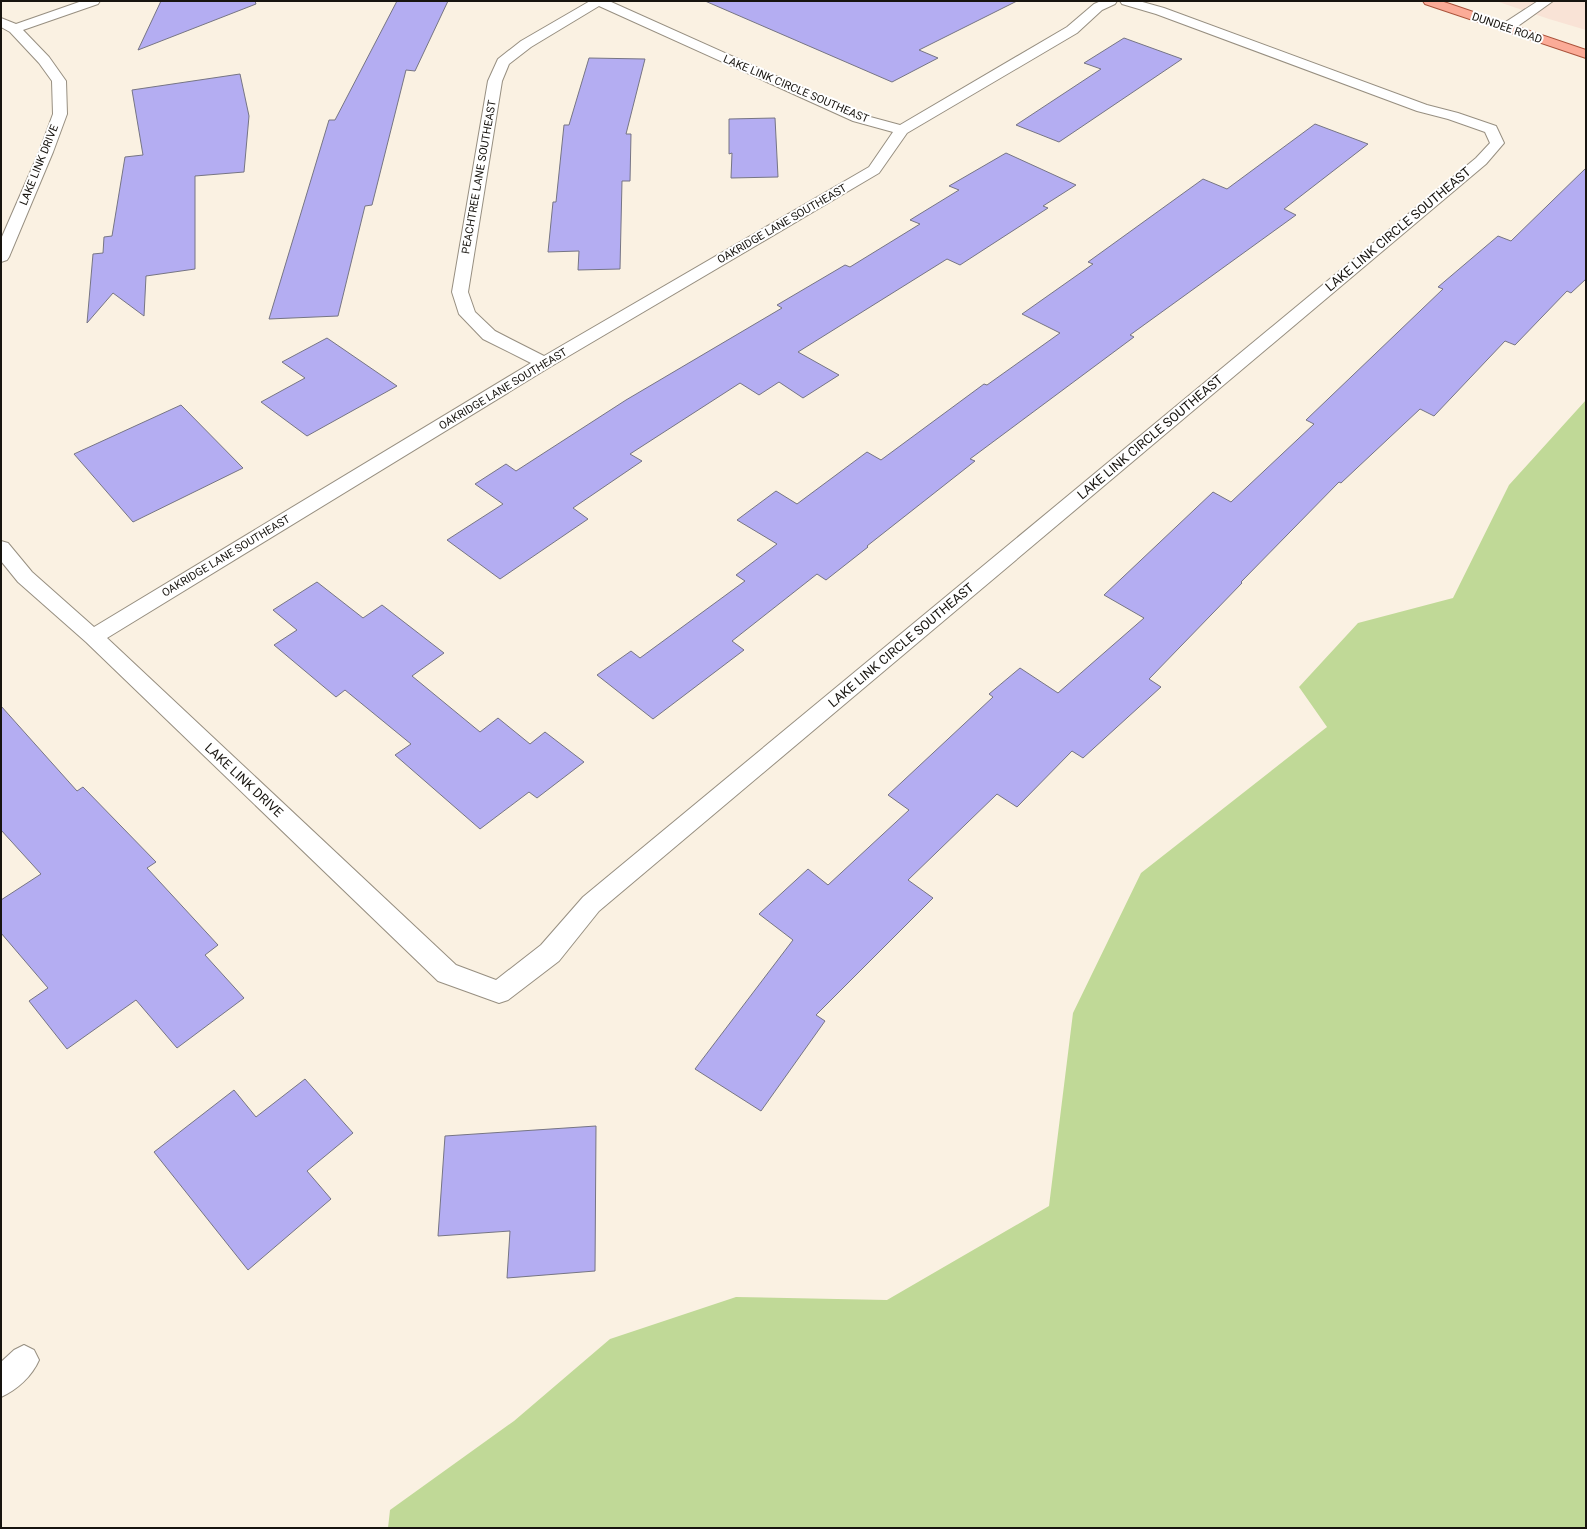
<svg xmlns="http://www.w3.org/2000/svg" width="1587" height="1529" viewBox="0 0 1587 1529" font-family="Roboto,sans-serif">
<rect width="100%" height="100%" fill="#faf1e2"/>
<polygon fill="#f9e3d6" points="1496,1 1586,1 1586,30 1549,19"/>
<polygon fill="#c0d997" points="1586,400 1586,1528 388,1528 390,1510 514,1421 610,1339 736,1297 887,1300 1049,1206 1073,1013 1141,873 1327,727 1299,687 1358,623 1453,598 1509,485"/>
<g fill="#b4adf2" stroke="#767584">
<polygon points="161,1 255,1 256,4 138,50"/>
<polygon points="397,1 448,1 415,71 406,70 372,205 365,206 338,316 269,319 329,120 335,120"/>
<polygon points="705,1 1017,1 919,50 938,58 892,82"/>
<polygon points="1124,38 1182,59 1059,142 1016,125 1101,69 1084,63"/>
<polygon points="589,58 645,59 626,134 631,134 630,181 622,181 620,269 578,270 579,251 548,252 553,202 556,202 564,125 569,125"/>
<polygon points="240,74 249,116 244,172 195,176 195,269 146,276 144,316 113,293 87,323 93,254 103,253 104,237 112,236 125,157 143,155 132,90"/>
<polygon points="775,118 778,177 731,178 732,153 729,154 729,119"/>
<polygon points="1315,124 1368,144 1284,209 1296,215 1130,335 1134,337 970,459 975,461 867,546 868,547 826,580 817,574 732,641 744,650 653,719 597,675 631,651 640,658 745,581 736,575 777,544 737,520 776,491 797,504 867,452 881,460 984,384 987,385 1060,333 1022,314 1093,264 1088,262 1203,179 1227,189"/>
<polygon points="1006,153 1076,185 1043,206 1048,208 960,265 947,259 798,352 839,375 803,398 779,382 759,395 740,383 630,454 642,461 573,508 588,519 500,579 447,540 503,504 475,484 506,464 516,471 626,400 782,308 777,305 845,265 850,267 920,224 910,220 959,190 949,186"/>
<polygon points="1586,168 1586,279 1571,293 1567,291 1515,345 1505,341 1434,416 1420,409 1341,483 1339,482 1241,582 1242,583 1149,679 1161,687 1083,758 1072,751 1017,807 997,794 908,880 933,898 816,1015 825,1021 761,1111 695,1069 793,940 759,914 808,869 828,885 909,810 888,795 993,697 989,694 1020,668 1058,693 1144,618 1104,595 1213,492 1231,502 1314,424 1306,420 1443,289 1438,287 1498,236 1511,241"/>
<polygon points="327,338 397,386 307,436 261,402 305,378 282,362"/>
<polygon points="181,405 243,468 133,522 74,454"/>
<polygon points="317,582 363,618 382,605 444,653 412,676 480,732 498,718 530,744 545,732 584,762 537,798 529,792 480,829 395,755 411,744 345,690 336,697 274,645 297,630 273,610"/>
<polygon points="1,706 77,791 83,787 156,862 147,868 218,945 205,955 244,998 177,1048 136,1000 67,1049 29,1001 48,988 1,933 1,900 41,874 1,830"/>
<polygon points="305,1079 353,1133 307,1171 331,1199 248,1270 154,1152 234,1090 256,1117"/>
<polygon points="596,1126 595,1271 507,1278 510,1231 438,1236 445,1136"/>
</g>
<g fill="none" stroke-linecap="round" stroke-linejoin="round">
<g stroke="#978f81" stroke-width="2">
<g id="minor">
<polygon points="82,1 100,1 98,4 23,30 49,57 66,81 67,114 53,152 9,257 7,260 1,262 1,239 39,152 53,114 52,81 39,63 10,32 1,27 1,18 16,24"/>
<path d="M590 1H609L863 115 900 125 1067 27 1094 4 1101 1H1117L1115 4 1102 10 1077 33 907 133 879 173 550 367 107 638 456 965 496 980 541 945 583 897 1476 158 1490 143 1485 132 1448 119 1417 111 1156 14 1122 4 1120 1H1139L1164 8 1427 105 1458 113 1496 126 1504 143 1486 164 599 911 559 961 508 1000 499 1003 438 981 86 642 18 582 1 561V541L8 543 32 572 94 627 531 363 483 339 459 314 452 292 488 81 498 59 521 41ZM599 6 853 121 893 132 869 167 544 356 495 331 475 312 468 292 502 81 509 64 531 47Z"/>
<polygon points="1538,1 1553,1 1511,31 1501,31 1500,28 1501,25"/>
<path d="M24 1345 34 1350 39 1360C32 1376 17 1390 1 1397V1362L14 1350Z"/>
</g>
</g>
<g stroke="#aa523a" stroke-width="2">
<polygon id="major" points="1423,1 1441,1 1586,50 1586,58 1425,4"/>
</g>
<use href="#minor" fill="#fff" fill-rule="evenodd"/>
<use href="#major" fill="#fbab97" fill-rule="evenodd"/>
</g>
<g text-anchor="middle" dominant-baseline="central" stroke-width="4" stroke-linejoin="round" paint-order="stroke">
<g font-size="11" fill="#17140f" stroke="#fff">
<text transform="translate(1507 28) rotate(19)">DUNDEE ROAD</text>
<text transform="translate(796 89) rotate(23)">LAKE LINK CIRCLE SOUTHEAST</text>
<text transform="translate(39 165) rotate(-68)">LAKE LINK DRIVE</text>
<text transform="translate(479 177) rotate(-80)">PEACHTREE LANE SOUTHEAST</text>
<text transform="translate(782 224) rotate(-30)">OAKRIDGE LANE SOUTHEAST</text>
<text transform="translate(503 389) rotate(-31)">OAKRIDGE LANE SOUTHEAST</text>
<text transform="translate(226 556) rotate(-31)">OAKRIDGE LANE SOUTHEAST</text>
</g>
<g font-size="13" fill="#17140f" stroke="#fff">
<text transform="translate(1398 229) rotate(-40)">LAKE LINK CIRCLE SOUTHEAST</text>
<text transform="translate(1150 437) rotate(-40)">LAKE LINK CIRCLE SOUTHEAST</text>
<text transform="translate(901 645) rotate(-40)">LAKE LINK CIRCLE SOUTHEAST</text>
<text transform="translate(244 780) rotate(43)">LAKE LINK DRIVE</text>
</g>
</g>
<rect width="1587" height="1529" fill="none" stroke="#17140f" stroke-width="4"/>
</svg>
